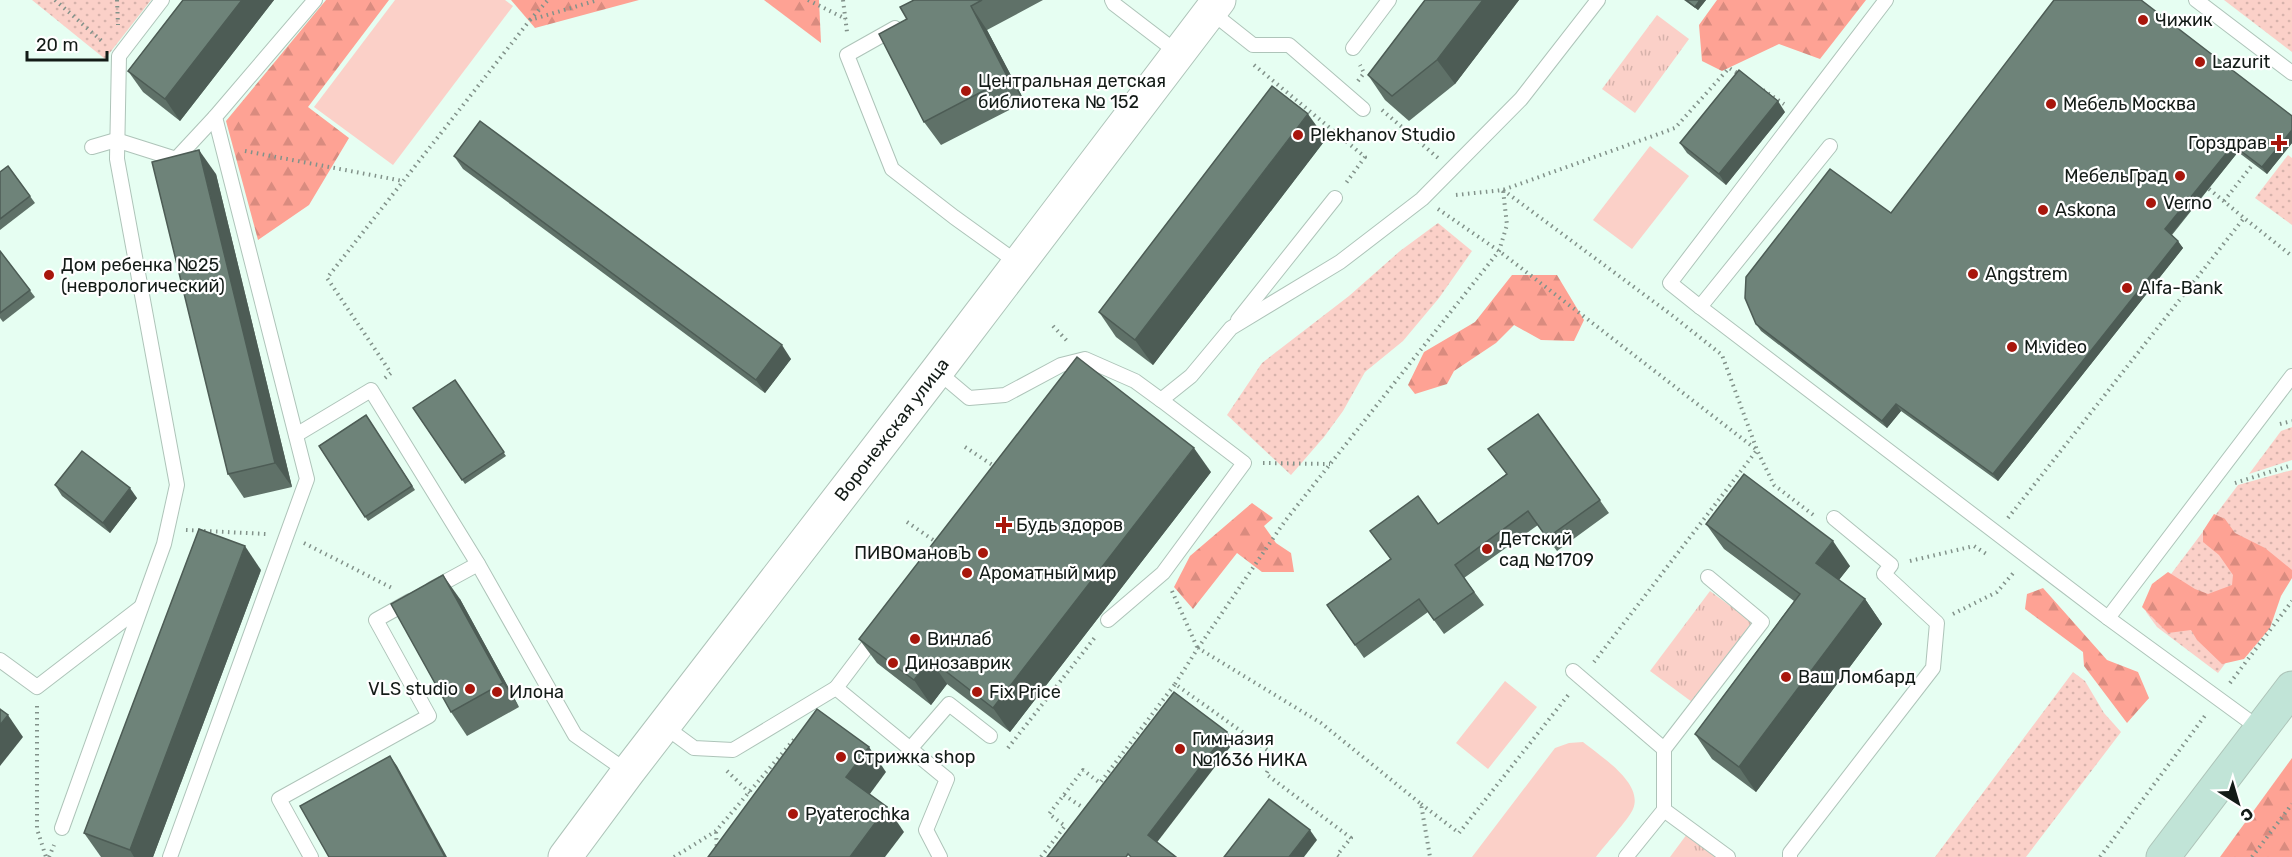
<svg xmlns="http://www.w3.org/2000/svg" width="2292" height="857" viewBox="0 0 2292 857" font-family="Rubik,sans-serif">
<defs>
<pattern id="grass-dots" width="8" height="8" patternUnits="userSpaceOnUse" patternTransform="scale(1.5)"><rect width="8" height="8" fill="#fbd0c8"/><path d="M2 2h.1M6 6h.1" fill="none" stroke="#d6b2ab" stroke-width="1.8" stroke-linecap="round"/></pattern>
<pattern id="forest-firs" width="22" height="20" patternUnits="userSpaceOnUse" patternTransform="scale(1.5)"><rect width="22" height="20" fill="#fea294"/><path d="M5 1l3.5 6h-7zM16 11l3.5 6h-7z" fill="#d98b7f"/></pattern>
<pattern id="park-tufts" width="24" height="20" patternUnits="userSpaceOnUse" patternTransform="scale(1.5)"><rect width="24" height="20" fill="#fbd0c8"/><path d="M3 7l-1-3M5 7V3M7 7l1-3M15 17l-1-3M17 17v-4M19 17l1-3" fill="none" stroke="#d6b2ab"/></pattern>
</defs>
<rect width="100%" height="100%" fill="#e6fef2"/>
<g fill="url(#grass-dots)">
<polygon points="32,0 151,0 105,59"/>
<polygon points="2224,0 2292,0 2292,52"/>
<polygon points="2288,155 2292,158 2292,225 2255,198"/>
<polygon points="1438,223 1472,251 1439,298 1403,341 1365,372 1343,411 1324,437 1291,475 1227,415 1262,363 1349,296 1400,251"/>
<polygon points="2292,427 2292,460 2249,474 2281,431"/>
<polygon points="2292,470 2292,576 2218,673 2157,627 2146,612 2147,606 2238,485"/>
<polygon points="2073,672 2085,681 2104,713 2121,732 2026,857 1935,857"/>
</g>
<g fill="url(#forest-firs)">
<polygon points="326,0 389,0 308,107 349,138 309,205 258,240 226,121"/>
<polygon points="511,0 639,0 535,28"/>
<polygon points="764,0 819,0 821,43"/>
<polygon points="1717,0 1866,0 1820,59 1779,44 1722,71 1702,61 1699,25"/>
<polygon points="1512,275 1557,275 1584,320 1574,341 1541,340 1514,325 1496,343 1454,371 1447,384 1415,394 1408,385 1424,352 1475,322"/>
<polygon points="1252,503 1273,518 1264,526 1276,543 1291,553 1294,572 1262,572 1237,553 1193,609 1174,587 1190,556"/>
<polygon points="2214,514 2225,519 2235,533 2265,548 2292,570 2292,578 2281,596 2270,628 2244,659 2222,664 2197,640 2191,630 2168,633 2142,607 2152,584 2168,572 2195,589 2208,594 2232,585 2233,575 2219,555 2203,542 2203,531"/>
<polygon points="2043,588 2107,660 2138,672 2149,698 2127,723 2084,666 2083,652 2025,609 2027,594"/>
<polygon points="2292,758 2292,857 2220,857"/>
</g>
<g fill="url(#park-tufts)">
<polygon points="1657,15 1689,39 1635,113 1602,89"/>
<polygon points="1710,591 1752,622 1692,702 1650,671"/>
<polygon points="1687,834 1718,857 1670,857"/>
</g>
<g fill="#fbd0c8">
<polygon points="395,0 505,0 513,6 393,165 314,107"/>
<polygon points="1650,146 1689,176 1632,249 1593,220"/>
<polygon points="1505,681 1537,707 1488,769 1456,743"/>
<path d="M1583 742C1600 756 1644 783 1633 809 1629 819 1604 846 1596 857H1472L1555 748 1569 743Z"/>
</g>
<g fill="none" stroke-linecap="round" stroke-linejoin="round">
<g stroke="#aec4b9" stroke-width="16">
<g id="service">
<polyline points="1112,0 1114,4 1178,53"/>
<polyline points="2196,0 2292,73"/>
<polyline points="1210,11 1253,45 1289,45 1363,109"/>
<polyline points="895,28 847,55 892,169 954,217 1018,263"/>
<polyline points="1353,48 1389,0"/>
<polyline points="1830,146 1700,307 2108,618 2260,729"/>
<polyline points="92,147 116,140 176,159 215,117"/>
<polyline points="1700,307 1670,283 1886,0"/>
<polyline points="1238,320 1335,198"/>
<polyline points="937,371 969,398 1005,395 1061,365 1085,359 1135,381 1161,400 1191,376 1231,328 1340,262 1422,199 1521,99 1598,0"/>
<polyline points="296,435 371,390 478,564 575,735 628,772"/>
<polyline points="432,589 478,564"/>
<polyline points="2108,618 2292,376"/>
<polyline points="1108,620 1163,573 1244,463 1161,400"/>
<polyline points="0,660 37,687 141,607"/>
<polyline points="1573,671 1664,749 1664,810"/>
<polyline points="836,688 876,635"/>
<polyline points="664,726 694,748 733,750 836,688 947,779 926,830 940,857"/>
<polyline points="910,749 949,704 990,736"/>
<polyline points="1664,749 1762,622 1708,577"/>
<polyline points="62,828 164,544 177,485 117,159 119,56 162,0"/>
<polyline points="170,857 307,479 215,117 315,0"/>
<polyline points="311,857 279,799 429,716 376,620 410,601"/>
<polyline points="1626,857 1664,810 1728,857"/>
<polyline points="1790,857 1790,853 1933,668 1937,623 1884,574 1891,565 1834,518"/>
</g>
</g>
<g stroke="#aec4b9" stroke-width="35">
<g id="tertiary">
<path id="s1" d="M565 857 628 772 937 371 1219 0"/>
</g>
</g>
<g stroke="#aec4b9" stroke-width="35">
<polyline id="secondary" points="2163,857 2292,688"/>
</g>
<g stroke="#82928a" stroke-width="4" stroke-dasharray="1.5 4.5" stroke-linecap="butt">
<polyline points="55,0 104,43"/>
<polyline points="117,0 118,25"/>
<polyline points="808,0 846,19"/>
<polyline points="843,0 847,32"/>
<polyline points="530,20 548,0"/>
<polyline points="1254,65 1365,157 1346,183"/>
<polyline points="1358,81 1364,73 1360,65"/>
<polyline points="1763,90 1784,104"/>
<polyline points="1382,110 1438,158"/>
<polyline points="245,151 403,181"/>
<polyline points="2209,189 2244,218"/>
<polyline points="1503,190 1673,316 1722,355 1757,450 1774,485 1816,517"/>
<polyline points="1456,195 1503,190 1675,128 1729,68 1739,74"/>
<polyline points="2224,201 2253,164"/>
<polyline points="1438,209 1499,251 1757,450 1594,662"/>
<polyline points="1053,326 1069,343"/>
<polyline points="385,378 391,373 327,278 530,20 598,0"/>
<polyline points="2280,424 2292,421"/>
<polyline points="965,447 997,468"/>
<polyline points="1263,463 1330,464"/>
<polyline points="2235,483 2292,465"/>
<polyline points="2008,518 2244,218 2292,256"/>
<polyline points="907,522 939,544"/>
<polyline points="186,530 266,534"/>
<polyline points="304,543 394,589"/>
<polyline points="1910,561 1974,546 1988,555"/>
<polyline points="1172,591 1197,647"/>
<polyline points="1953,614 1997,592 2015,571"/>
<polyline points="1198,648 1285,521 1499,251 1507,225 1503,190"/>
<polyline points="2230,683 2292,601"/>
<polyline points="1175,684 1198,648 1321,723 1421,804 1430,857"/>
<polyline points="37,706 37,829 46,857"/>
<polyline points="1008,748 1096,636"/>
<polyline points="727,771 750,793"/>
<polyline points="1064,795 1088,811"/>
<polyline points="1421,804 1459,833 1569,694"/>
<polyline points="49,857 54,845"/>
<polyline points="674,857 716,831 796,737"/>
<polyline points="715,857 717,854 716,831"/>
<polyline points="1041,857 1065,826 1049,814 1083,770 1100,783 1175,684 1276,756 1266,774 1351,838 1337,855 1340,857"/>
<polyline points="2100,857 2207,713"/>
<polyline points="2252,857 2292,804"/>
</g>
<use href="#service" stroke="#fff" stroke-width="14"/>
<use href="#tertiary" stroke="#fff" stroke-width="33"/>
<use href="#secondary" stroke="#c1e4d7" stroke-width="33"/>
</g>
<g fill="#5f7168">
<polygon points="183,0 274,0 180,121 143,92 128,71"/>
<polygon points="914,0 1043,0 987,30 1025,102 941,145 924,122"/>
<polygon points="1425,0 1519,0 1455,84 1409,121 1385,100 1368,75"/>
<polygon points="1684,0 1706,0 1698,10"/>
<polygon points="1785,112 1726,185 1687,153 1680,143"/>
<polygon points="2292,116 2292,143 2267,174 2238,152 2172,235 2183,248 1998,481 1901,411 1887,428 1761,331 1756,324"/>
<polygon points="1326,139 1153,365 1116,337 1099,312"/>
<polygon points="454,156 791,359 765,393 463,169"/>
<polygon points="8,166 35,203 0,230 0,172"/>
<polygon points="216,174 292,487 244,498 228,474"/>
<polygon points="0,251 35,297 3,322 0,318"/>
<polygon points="455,380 506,456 465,484 413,408"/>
<polygon points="1538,414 1609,513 1557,551 1538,525 1464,578 1484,605 1444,634 1428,612 1364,658 1327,605 1506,474"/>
<polygon points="366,415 415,490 368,521 319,446"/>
<polygon points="1211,472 1010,732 947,684 931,705 877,663 859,639"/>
<polygon points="55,485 137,498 110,533 62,496"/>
<polygon points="1706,524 1850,566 1839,580 1865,599 1882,624 1756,792 1712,759 1695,734 1794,601 1724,549"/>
<polygon points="261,570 153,857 101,857 84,833"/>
<polygon points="460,599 519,707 467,736 451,712"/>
</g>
<g fill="#4d5c55">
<polygon points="242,0 274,0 180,121 165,99"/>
<polygon points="1483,0 1519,0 1455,84 1437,60"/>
<polygon points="1700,0 1706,0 1698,10 1695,7"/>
<polygon points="971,6 987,30 1025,102 1008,78"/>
<polygon points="1778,101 1785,112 1726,185 1719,174"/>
<polygon points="1308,114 1326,139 1153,365 1135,340"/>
<polygon points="2292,130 2292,143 2267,174 2262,167"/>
<polygon points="2233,145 2238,152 2170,236 2165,229"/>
<polygon points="199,150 216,174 292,487 275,463"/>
<polygon points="2178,241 2183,248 1998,481 1993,474"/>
<polygon points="782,345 791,359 765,393 756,380"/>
<polygon points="1896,404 1901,411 1887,428 1882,421"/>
<polygon points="1194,448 1211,472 1010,732 993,708"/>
<polygon points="130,488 137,498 110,533 103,523"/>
<polygon points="1833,541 1850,566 1833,587 1816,563"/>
<polygon points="245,546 261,570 153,857 134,857 130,850"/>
<polygon points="443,575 460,599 519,707 503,683"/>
<polygon points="1865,599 1882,624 1756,792 1739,767"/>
<polygon points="930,659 947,684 931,705 914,680"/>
<polygon points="8,715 23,737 0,766 0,725"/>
<polygon points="1227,732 1234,742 1155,845 1148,835"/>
<polygon points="869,747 886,772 864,802 846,777"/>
<polygon points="390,756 397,766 447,857 445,857"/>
<polygon points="887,807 904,832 885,857 850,857"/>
<polygon points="1310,830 1317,840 1304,857 1289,857"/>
</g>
<g fill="#6e8379" stroke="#4d5c55" stroke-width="1.5">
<polygon points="183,0 242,0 165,99 128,71"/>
<polygon points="914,0 982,0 971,6 1008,78 924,122 879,34 907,19 900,7"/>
<polygon points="1425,0 1483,0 1437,60 1392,96 1368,75"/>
<polygon points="1686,0 1700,0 1695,7"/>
<polygon points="2054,0 2141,0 2292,116 2292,130 2262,167 2233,145 2165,229 2178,241 1993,474 1896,404 1882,421 1756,324 1745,298 1746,277 1830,169 1891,213"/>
<polygon points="1739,70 1778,101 1719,174 1680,143"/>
<polygon points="1272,86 1308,114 1135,340 1099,312"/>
<polygon points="480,121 782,345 756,380 454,156"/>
<polygon points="199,150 275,463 228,474 152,162"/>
<polygon points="8,166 30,196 0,219 0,172"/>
<polygon points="0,251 30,290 0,313"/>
<polygon points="1077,357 1194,448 993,708 930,659 914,680 859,639"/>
<polygon points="455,380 504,452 462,480 413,408"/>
<polygon points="1538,414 1600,500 1547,538 1528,511 1455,565 1474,592 1434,620 1419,599 1355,645 1327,605 1391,559 1370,531 1418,496 1438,524 1507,474 1488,449"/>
<polygon points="366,415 412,486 365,517 319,446"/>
<polygon points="82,451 130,488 103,523 55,485"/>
<polygon points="1744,474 1833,541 1816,563 1865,599 1739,767 1695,734 1800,594 1706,524"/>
<polygon points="199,529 245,546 130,850 84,833"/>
<polygon points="443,575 503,683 451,712 391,604"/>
<polygon points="1174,692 1227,732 1148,835 1176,857 1131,857 1128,854 1126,857 1047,857"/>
<polygon points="0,709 8,715 0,725"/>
<polygon points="817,709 869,747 846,777 887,807 850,857 708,857"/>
<polygon points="390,756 445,857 329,857 300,806"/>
<polygon points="1269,799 1310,830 1289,857 1224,857"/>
</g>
<g fill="#a8160c" stroke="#fff" stroke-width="2">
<circle cx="2143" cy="20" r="6"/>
<circle cx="2200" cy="62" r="6"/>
<circle cx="966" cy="91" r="6"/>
<circle cx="2051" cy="104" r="6"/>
<circle cx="1298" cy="135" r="6"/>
<path d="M2276 134h6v6h6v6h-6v6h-6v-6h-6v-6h6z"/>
<circle cx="2180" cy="176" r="6"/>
<circle cx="2151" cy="203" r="6"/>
<circle cx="2043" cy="210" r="6"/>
<circle cx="1973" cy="274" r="6"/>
<circle cx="49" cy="275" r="6"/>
<circle cx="2127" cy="288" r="6"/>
<circle cx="2012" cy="347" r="6"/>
<path d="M1001 516h6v6h6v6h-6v6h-6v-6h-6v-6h6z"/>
<circle cx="1487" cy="549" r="6"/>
<circle cx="983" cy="553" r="6"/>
<circle cx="967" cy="573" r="6"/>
<circle cx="915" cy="639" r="6"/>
<circle cx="893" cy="663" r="6"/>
<circle cx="1786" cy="677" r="6"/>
<circle cx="470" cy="689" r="6"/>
<circle cx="497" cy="692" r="6"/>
<circle cx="977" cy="692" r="6"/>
<circle cx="1180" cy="749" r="6"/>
<circle cx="841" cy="757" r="6"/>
<circle cx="793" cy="814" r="6"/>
</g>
<g text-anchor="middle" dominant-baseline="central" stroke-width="4.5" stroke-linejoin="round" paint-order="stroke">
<g font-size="18" fill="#131b17" stroke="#fff" text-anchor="start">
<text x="2155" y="20">Чижик</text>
<text x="2212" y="62">Lazurit</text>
<text x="978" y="81">Центральная детская<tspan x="978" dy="21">библиотека № 152</tspan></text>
<text x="2063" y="104">Мебель Москва</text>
<text x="1310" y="135">Plekhanov Studio</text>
<text x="2267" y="143" text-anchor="end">Горздрав</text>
<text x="2168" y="176" text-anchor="end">МебельГрад</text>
<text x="2163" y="203">Verno</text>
<text x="2055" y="210">Askona</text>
<text x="61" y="265">Дом ребенка №25<tspan x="61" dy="21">(неврологический)</tspan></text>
<text x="1985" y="274">Angstrem</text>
<text x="2139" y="288">Alfa-Bank</text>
<text x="2024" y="347">M.video</text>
<text x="1016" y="525">Будь здоров</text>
<text x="1499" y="539">Детский<tspan x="1499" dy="21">сад №1709</tspan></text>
<text x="971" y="553" text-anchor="end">ПИВОмановЪ</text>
<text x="979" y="573">Ароматный мир</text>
<text x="927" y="639">Винлаб</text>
<text x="905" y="663">Динозаврик</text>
<text x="1798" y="677">Ваш Ломбард</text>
<text x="458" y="689" text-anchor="end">VLS studio</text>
<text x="509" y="692">Илона</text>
<text x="989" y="692">Fix Price</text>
<text x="1192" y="739">Гимназия<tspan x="1192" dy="21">№1636 НИКА</tspan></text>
<text x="853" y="757">Стрижка shop</text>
<text x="805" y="814">Pyaterochka</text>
</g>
<g font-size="18" fill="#131b17" stroke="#fff">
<text stroke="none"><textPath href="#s1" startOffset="538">Воронежская улица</textPath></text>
</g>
</g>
<g transform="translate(2238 803) rotate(143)" stroke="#ffffff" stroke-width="4.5" paint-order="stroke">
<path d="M0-4.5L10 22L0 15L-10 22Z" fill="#131b17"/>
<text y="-9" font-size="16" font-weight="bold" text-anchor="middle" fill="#131b17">С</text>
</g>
<path d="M27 51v9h80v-9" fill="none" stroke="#131b17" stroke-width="3"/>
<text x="36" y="51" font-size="18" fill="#131b17" stroke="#ffffff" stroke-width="4.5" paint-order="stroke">20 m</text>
</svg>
